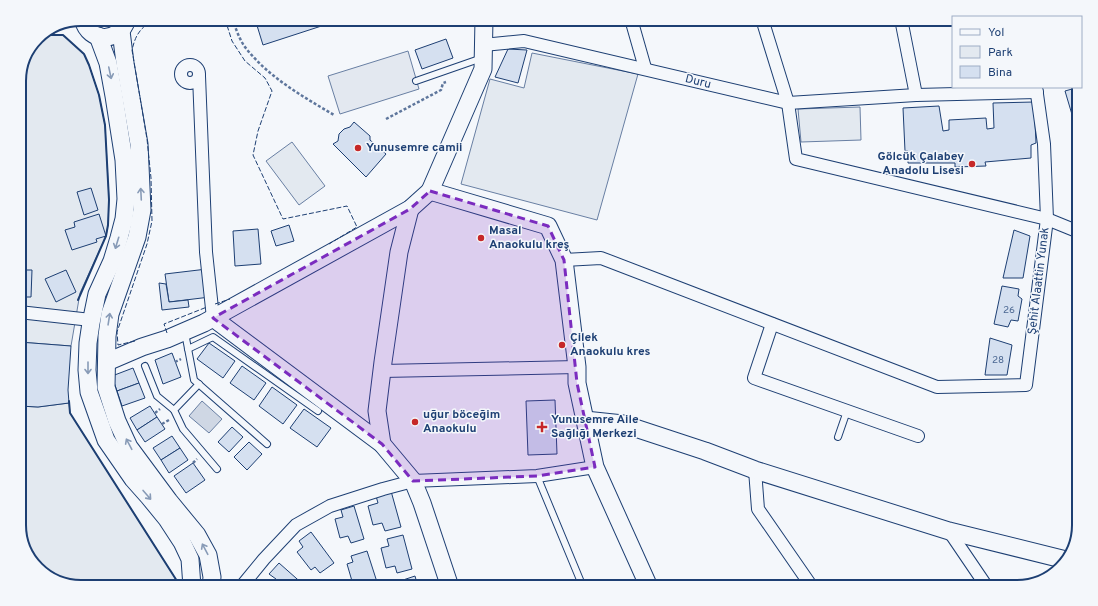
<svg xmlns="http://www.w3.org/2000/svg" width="1098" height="606" viewBox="0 0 1098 606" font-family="Overpass,sans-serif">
<rect width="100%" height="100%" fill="#f4f7fb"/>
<g fill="#e3e9f0" stroke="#687fa3">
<polygon points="41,35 63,35 84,54 89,65 99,95 105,125 109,200 108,225 106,236 80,293 71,346 19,342 19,78 37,37"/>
<polygon points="532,53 638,74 597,220 461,184 490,79 524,88"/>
<polygon points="860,107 861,140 801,142 798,109"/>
<polygon points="292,142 325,186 299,205 266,161"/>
<polygon points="69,403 70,413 177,581 175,587 81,587 50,579 27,556 19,528 19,406 38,407"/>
</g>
<polygon fill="#e3e8f0" stroke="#687fa3" points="408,51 419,89 340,114 328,76"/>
<polygon fill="#cfd7e4" stroke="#687fa3" points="202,401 222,419 209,433 189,416"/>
<g fill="#d5e0f0" stroke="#1d3f73">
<polygon points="255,19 343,19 263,45"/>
<polygon points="446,39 453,58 422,69 415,50"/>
<polygon points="508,49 527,50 518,83 495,77"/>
<polygon points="1079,87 1079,127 1076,128 1065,91"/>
<polygon points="1034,102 1036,143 1031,145 1031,158 985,162 986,166 955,167 955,163 908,163 908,151 905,151 903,108 939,106 943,131 949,130 949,120 986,118 987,129 994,128 993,103"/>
<polygon points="354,122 370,136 370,140 386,154 366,177 333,144 338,141 339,134 344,129 350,127"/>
<polygon points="1076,159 1079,159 1079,171 1072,164"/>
<polygon points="1079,179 1079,213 1078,213 1077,207 1074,205 1078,196 1073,192"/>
<polygon points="91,188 98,210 84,215 77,192"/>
<polygon points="99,214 106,236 96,239 97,242 72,250 65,230 75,227 74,222"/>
<polygon points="289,225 294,241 276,246 271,231"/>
<polygon points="258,229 261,264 235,266 233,231"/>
<polygon points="1014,230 1030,236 1023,278 1003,278"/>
<polygon points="207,269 210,297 169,302 165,274"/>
<polygon points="19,270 32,270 31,297 19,297"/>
<polygon points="66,270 76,292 56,302 45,279"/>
<polygon points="159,283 166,284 169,302 188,300 189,307 162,310"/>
<polygon points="1002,286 1019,289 1018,296 1022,299 1018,321 1011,320 1008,327 994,324"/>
<polygon points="990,338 1012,345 1007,375 985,375"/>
<polygon points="19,342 71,346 68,390 69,403 38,407 19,406"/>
<polygon points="209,343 235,361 223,378 197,359"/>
<polygon points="172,353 181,377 163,384 155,360"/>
<polygon points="242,366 266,383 254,400 230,383"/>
<polygon points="133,368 139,383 117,391 112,376"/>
<polygon points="139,383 145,398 122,406 117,391"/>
<polygon points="272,387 297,405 283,424 259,406"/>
<polygon points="555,400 557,454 528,455 526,401"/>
<polygon points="150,406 157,417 137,430 130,418"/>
<polygon points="304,409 331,428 317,447 290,428"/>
<polygon points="157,417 165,429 145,442 137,430"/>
<polygon points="232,427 243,437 229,452 218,442"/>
<polygon points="172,436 180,448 161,460 153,448"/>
<polygon points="249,442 262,454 247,470 234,457"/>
<polygon points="180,448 188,460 169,473 161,460"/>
<polygon points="193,463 205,480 186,493 174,476"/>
<polygon points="391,491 401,527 385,531 382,523 373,525 368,506 378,503 376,496"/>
<polygon points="354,506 364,539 351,543 348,536 340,538 335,519 343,517 341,510"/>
<polygon points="311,532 334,563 320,573 315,567 311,570 297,552 303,547 299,541"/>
<polygon points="403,535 412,569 397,573 395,566 386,568 381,548 389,546 387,539"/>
<polygon points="367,551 377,582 360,587 358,580 352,581 347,564 353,562 351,556"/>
<polygon points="279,563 305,586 304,587 271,587 270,586 276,579 269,574"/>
<polygon points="415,576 418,587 401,587 400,581"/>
</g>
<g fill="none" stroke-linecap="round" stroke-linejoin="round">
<g stroke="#1d3f73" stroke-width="8">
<g id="lane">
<polyline points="416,81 482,58"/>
<polyline points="185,333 194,380 267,444"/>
<polyline points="188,349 213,337 318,411"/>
<polyline points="145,366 157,396 174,410"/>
<polyline points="199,384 174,410 183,429 217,469"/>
<polyline points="838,437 847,411"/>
<polyline points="537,476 583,587"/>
</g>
</g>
<g stroke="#1d3f73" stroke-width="14">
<g id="street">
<polyline points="631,19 645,68"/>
<polyline points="762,19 788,103 796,159 1047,219 1079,232"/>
<polyline points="483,45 524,41 788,103 916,95 901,19"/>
<circle cx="190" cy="74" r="9"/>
<polyline points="199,76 206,252 213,318"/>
<polyline points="916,95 1037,92"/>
<polyline points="564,260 601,258 937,387 1026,385 1047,219 1044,144 1036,87"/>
<polyline points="19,312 91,320"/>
<polyline points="772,324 754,378 918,436"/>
<polyline points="382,371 577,367"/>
<polyline points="755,470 758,509 812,587"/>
<polyline points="949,531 987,587"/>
<polyline points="241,587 264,559 296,525 330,506 383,489 413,481 537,476 595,467"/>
</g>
</g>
<g stroke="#1d3f73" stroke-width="19">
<g id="secondary">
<path d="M83 19C89 44 120 43 127 19"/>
<polyline points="121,31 125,63 139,144 142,210 137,237 110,314 107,336 106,387 117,421 129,447 169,501 197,535 208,555 212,577 211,587"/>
<polyline points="98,36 108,63 114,96 124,160 126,199 124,219 119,238 112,261 97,294 91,323 88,343 87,370 89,392 106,440 133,479 149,497 167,519 182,542 190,559 192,587"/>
<polyline points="430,191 548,226 564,260 577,367 577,383 595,467 649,587"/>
<polyline points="213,318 382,444 413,481 422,503 450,587"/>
<polyline points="107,362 142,347 167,339 204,323 410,209 430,191 483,69 484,19"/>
<polyline points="585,420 623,424 705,451 755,470 949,531 1066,560"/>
<polyline points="382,444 377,411 383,362 399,252 410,209"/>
</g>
</g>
<g stroke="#5e769c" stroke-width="2.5" stroke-dasharray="3 2" stroke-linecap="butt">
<path d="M232 19C236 28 239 39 245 47 268 77 302 96 334 115"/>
<polyline points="386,119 441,90 443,83 446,82"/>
<polyline points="175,362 181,359"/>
<polyline points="155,413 160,409"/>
<polyline points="162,424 169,420"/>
<polyline points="193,463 197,459"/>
</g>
<use href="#lane" stroke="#f4f7fb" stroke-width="6"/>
<use href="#street" stroke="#f4f7fb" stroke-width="12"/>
<use href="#secondary" stroke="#f4f7fb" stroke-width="17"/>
<g stroke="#1d3f73" stroke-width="1" stroke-dasharray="5 2" stroke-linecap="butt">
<polyline points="225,19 232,41 245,61 265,78 272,91 258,131 253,155 283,219 347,206 357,227 329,244"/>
<polyline points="215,304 230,299"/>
<polyline points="167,333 164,324 207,307"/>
<path d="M135 341 118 345 117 332 147 244 152 221 151 178 147 139 132 50C136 33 141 27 156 19"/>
</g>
<g stroke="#1d3f73" stroke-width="2">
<polyline points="41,35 63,35 84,54 89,65 99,95 105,125 109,200 108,225 106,236 78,300"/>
<polyline points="69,401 70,413 177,581 175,587"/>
</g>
</g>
<defs><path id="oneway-shaft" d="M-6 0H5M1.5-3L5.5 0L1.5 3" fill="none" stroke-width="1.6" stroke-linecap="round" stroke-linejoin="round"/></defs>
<g stroke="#889bb7">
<use href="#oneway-shaft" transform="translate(110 73) rotate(78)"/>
<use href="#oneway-shaft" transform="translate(141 194) rotate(-93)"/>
<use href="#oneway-shaft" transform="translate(117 243) rotate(107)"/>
<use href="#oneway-shaft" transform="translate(109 319) rotate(-81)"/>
<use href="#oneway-shaft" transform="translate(88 368) rotate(90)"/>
<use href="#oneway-shaft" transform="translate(129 444) rotate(-118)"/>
<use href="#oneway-shaft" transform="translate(147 495) rotate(49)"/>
<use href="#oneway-shaft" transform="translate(205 549) rotate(-118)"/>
</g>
<path fill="#7b2cbf" fill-opacity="0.2" stroke="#7b2cbf" stroke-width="3" stroke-dasharray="8 5" stroke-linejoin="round" d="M430 191 548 226 564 260 577 383 595 467 537 476 413 481 382 444 213 318 410 209Z"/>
<g fill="#c62828" stroke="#f4f7fb" stroke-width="1.5">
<circle cx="358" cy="148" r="4"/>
<circle cx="972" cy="164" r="4"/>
<circle cx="481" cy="238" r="4"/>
<circle cx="562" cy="345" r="4"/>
<circle cx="415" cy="422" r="4"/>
<path d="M540 421h4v4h4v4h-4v4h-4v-4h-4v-4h4z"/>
</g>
<g text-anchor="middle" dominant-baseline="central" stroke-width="3" stroke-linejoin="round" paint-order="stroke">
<g font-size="10" fill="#4b6792">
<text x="1009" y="310">26</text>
<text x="998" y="360">28</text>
</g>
<g font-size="12" fill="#1d3f73" stroke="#f4f7fb">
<text transform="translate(698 82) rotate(14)">Duru</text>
<text transform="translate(1039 281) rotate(-83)">Şehit Alaattin Yunak</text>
</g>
<g font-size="12" font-weight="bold" fill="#1d3f73" stroke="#f4f7fb" text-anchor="start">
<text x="366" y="148">Yunusemre camii</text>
<text x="964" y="157" text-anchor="end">Gölcük Çalabey<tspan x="964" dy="14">Anadolu Lisesi</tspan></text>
<text x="489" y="231">Masal<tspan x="489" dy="14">Anaokulu kreş</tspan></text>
<text x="570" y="338">Çilek<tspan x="570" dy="14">Anaokulu kres</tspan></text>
<text x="423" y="415">uğur böceğim<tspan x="423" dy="14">Anaokulu</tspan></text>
<text x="551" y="420">Yunusemre Aile<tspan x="551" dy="14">Sağlığı Merkezi</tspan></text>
</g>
</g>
<path d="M0 0H1098V606H0ZM81 26H1017A55 55 0 0 1 1072 81V525A55 55 0 0 1 1017 580H81A55 55 0 0 1 26 525V81A55 55 0 0 1 81 26Z" fill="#f4f7fb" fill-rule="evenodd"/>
<path fill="none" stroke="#1d3f73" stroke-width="2" d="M81 26H1017A55 55 0 0 1 1072 81V525A55 55 0 0 1 1017 580H81A55 55 0 0 1 26 525V81A55 55 0 0 1 81 26Z"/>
<rect x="952" y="16" width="130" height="72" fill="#f4f7fb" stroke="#9eadc5"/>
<rect x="960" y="29" width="20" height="6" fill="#f4f7fb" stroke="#9eadc5"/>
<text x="988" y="36" font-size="12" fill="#1d3f73">Yol</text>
<rect x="960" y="46" width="20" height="12" fill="#e3e9f0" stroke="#9eadc5"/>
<text x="988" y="56" font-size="12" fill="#1d3f73">Park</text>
<rect x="960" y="66" width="20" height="12" fill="#d5e0f0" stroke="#9eadc5"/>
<text x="988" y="76" font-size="12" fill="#1d3f73">Bina</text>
</svg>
